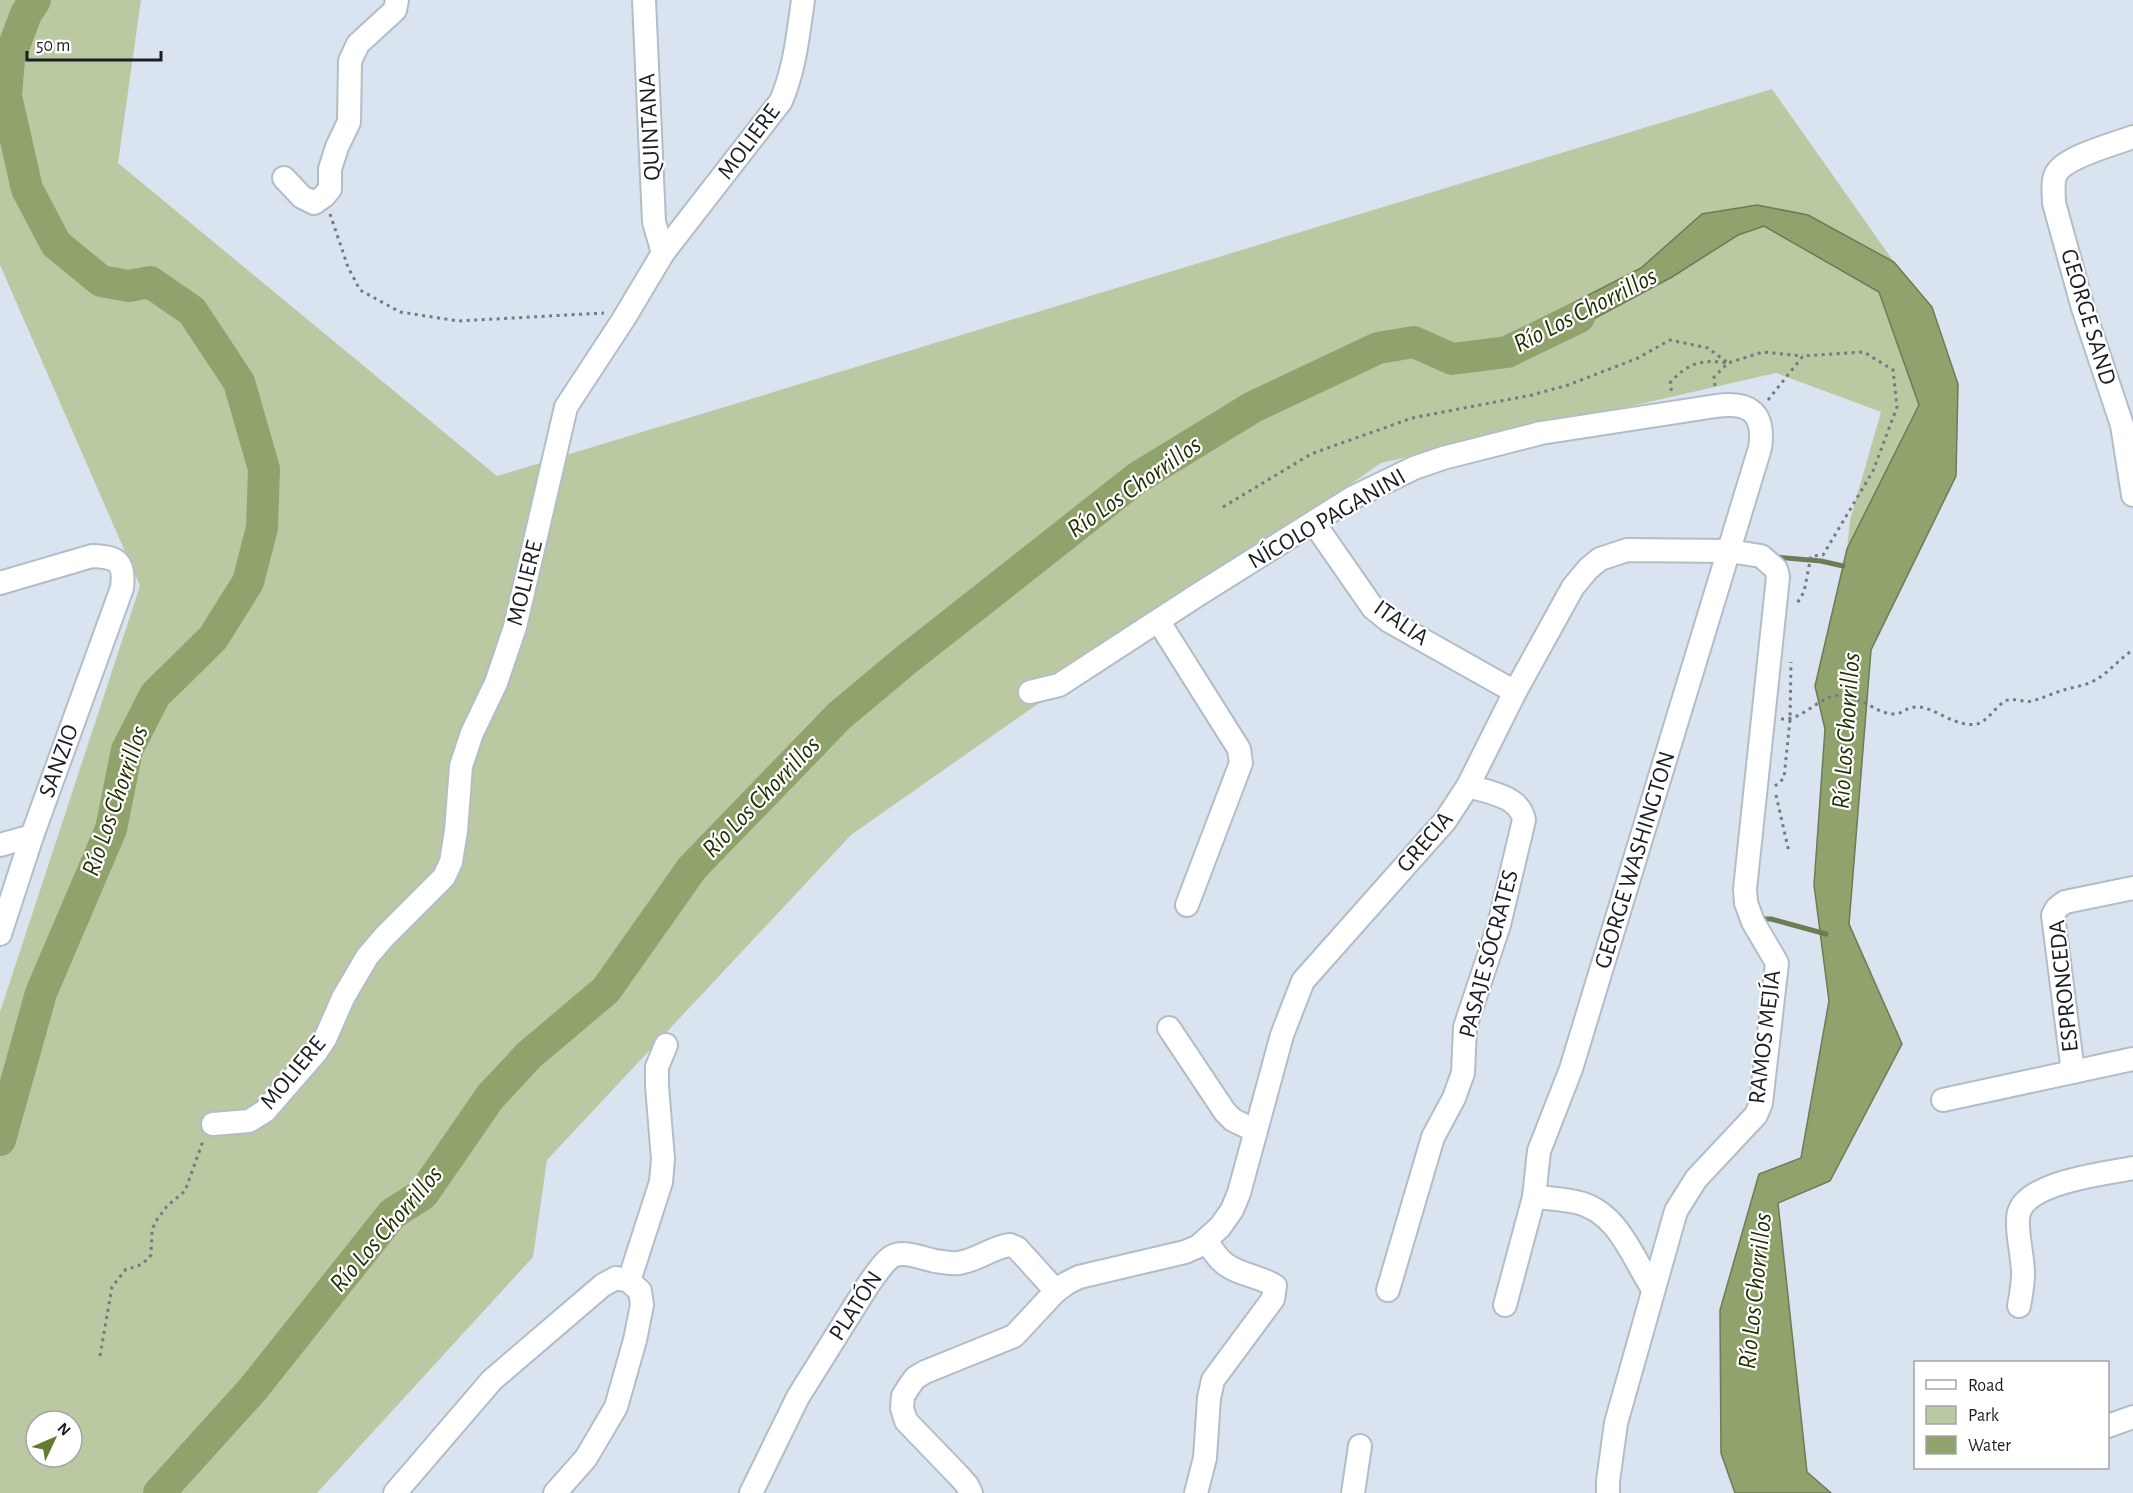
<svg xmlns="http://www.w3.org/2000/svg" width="2133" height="1493" viewBox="0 0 2133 1493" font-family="'Alegreya Sans',sans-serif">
<rect width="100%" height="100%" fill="#dae4f0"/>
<path fill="#bbc9a2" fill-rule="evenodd" d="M0 0H141L118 163 497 476 1772 89 1894 262 1879 292 1919 405 1847 549 1850 520 1881 412 1776 373 1381 463 851 835 547 1160 533 1257 317 1493H0V1012L140 586 0 265ZM36 1421H72V1457H36Z"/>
<polygon fill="#91a36c" stroke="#6d7b56" stroke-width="1.5" points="1757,205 1808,215 1894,262 1932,307 1958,384 1956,476 1871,650 1849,924 1902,1044 1830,1181 1778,1203 1807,1472 1831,1493 1735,1493 1721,1453 1720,1310 1759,1174 1801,1158 1829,1001 1814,885 1825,729 1815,686 1847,549 1919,405 1879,292 1764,226 1738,235 1672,277 1547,344 1536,322 1641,268 1702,214"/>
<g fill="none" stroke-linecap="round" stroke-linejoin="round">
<g stroke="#6d7b56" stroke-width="5">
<polyline points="1774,557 1821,561 1843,566"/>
<polyline points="1760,919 1771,919 1826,934"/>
</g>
<g stroke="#91a36c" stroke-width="32">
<polyline points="0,1140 41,993 111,829 127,750 155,695 213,638 248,582 262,528 264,469 239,382 192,311 150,282 129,286 101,281 56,244 27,189 6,96 9,59 26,14 35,0"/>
<polyline points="159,1493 253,1389 392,1214 423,1194 490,1097 529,1055 606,990 692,868 839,716 906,660 1137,478 1253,407 1378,348 1414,342 1452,359 1507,352 1579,317"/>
</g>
<g stroke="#b3bdc8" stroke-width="26">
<g id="minor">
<polyline points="644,0 654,222 663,253"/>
<path d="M2133 137C2115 144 2064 157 2056 174 2052 182 2054 194 2054 203L2083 308 2122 425 2133 495"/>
<polyline points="284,178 302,197 314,203 324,196 330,189 330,169 337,147 349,122 350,61 358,44 395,10 397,0"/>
<polyline points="1314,523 1373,608 1389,621 1515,692"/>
<path d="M0 583 92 556C118 557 125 562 122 588L32 836 0 934"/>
<polyline points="1159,622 1239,749 1241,763 1187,905"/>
<path d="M1030 692 1059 685 1199 594 1352 498 1414 468 1443 458 1541 433 1716 406C1751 401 1765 414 1760 448L1571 1069 1539 1151 1534 1197 1505 1305"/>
<polyline points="0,845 32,836"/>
<polyline points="1169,1028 1225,1112 1233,1120 1256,1131"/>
<polyline points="2073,1072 2053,915 2057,908 2065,902 2133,888"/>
<polyline points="1943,1100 2133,1059"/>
<path d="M213 1124 249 1121 265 1111 317 1051 325 1039 343 998 367 957 384 937 444 877 451 862 456 831 461 766 472 733 496 683 515 627 566 407 623 320 663 253 781 101C795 68 798 35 803 0"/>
<path d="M1534 1197C1548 1198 1562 1199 1576 1202 1618 1211 1632 1257 1653 1289"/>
<polyline points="629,1281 661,1182 663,1159 657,1086 657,1067 666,1045"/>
<path d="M1388 1290 1433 1137 1454 1098 1463 1073 1465 1027 1499 925 1524 820C1520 796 1488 792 1468 786"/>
<path d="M2019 1306C2021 1295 2023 1285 2023 1274 2023 1256 2017 1237 2018 1219 2018 1182 2106 1174 2133 1168"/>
<polyline points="2108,1426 2133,1417"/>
<polyline points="395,1493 492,1380 603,1285 616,1278 629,1281 640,1291 642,1305 635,1340 616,1407 586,1458 555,1493"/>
<path d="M751 1493 798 1397 868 1285C894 1248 893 1250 935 1261 943 1262 950 1264 958 1263 977 1261 992 1247 1010 1245L1017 1248 1056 1291"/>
<polyline points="971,1493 967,1485 959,1476 906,1421 902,1408 903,1396 908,1388 915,1378 925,1372 1014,1336 1056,1291 1067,1283 1079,1277 1185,1252 1199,1246 1220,1227 1232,1210 1239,1193 1282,1035 1303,981 1445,821 1468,786 1515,692 1573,587 1588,569 1600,559 1627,550 1729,551 1761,556 1776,569 1778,577 1745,889 1746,903 1753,922 1777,963 1761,1103 1756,1115 1696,1179 1676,1211 1616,1423 1608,1481 1608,1493"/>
<path d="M1196 1493 1205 1458 1209 1398 1213 1380 1273 1299 1275 1286C1260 1276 1239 1275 1225 1264 1217 1258 1212 1249 1206 1241"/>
<polyline points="1353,1493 1360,1446"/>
</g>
</g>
<g stroke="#747a82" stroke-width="3" stroke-dasharray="3 4.5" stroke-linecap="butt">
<polyline points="330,214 348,267 360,290 400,312 458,321 604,313"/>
<polyline points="1715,386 1714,377 1728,363 1763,352 1803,356"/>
<polyline points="1768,400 1803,356 1864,352 1893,370 1897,407 1873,471 1823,555 1811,556 1804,592 1796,605"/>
<path d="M1223 507 1311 454 1412 418 1532 395 1568 385 1638 358 1670 340 1708 348 1728 363C1702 359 1687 363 1670 383L1672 394"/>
<path d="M1781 719C1802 721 1818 697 1839 695 1861 694 1874 714 1895 714 1903 714 1906 706 1920 707 1938 710 1958 728 1977 724 1988 721 1995 707 2005 701 2014 697 2023 703 2032 701 2044 698 2055 692 2067 689 2074 687 2082 686 2089 683 2107 676 2117 660 2133 650"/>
<polyline points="1775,786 1784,778 1790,720 1791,662"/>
<polyline points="1776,795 1789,852"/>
<path d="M100 1356 112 1287 126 1269C138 1267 144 1264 151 1255L152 1230 156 1221 167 1206 185 1191 203 1141"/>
</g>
<use href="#minor" stroke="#fff" stroke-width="22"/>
</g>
<g text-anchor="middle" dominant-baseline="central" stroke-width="4.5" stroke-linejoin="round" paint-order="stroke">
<g font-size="24" fill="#1a1e22" stroke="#fff">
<text transform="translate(650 127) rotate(-93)">QUINTANA</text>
<text transform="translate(749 142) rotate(-53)">MOLIERE</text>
<text transform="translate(2088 317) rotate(73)">GEORGE SAND</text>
<text transform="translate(1327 519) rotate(-30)">NÍCOLO PAGANINI</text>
<text transform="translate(525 583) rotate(-76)">MOLIERE</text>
<text transform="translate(1401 623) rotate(35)">ITALIA</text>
<text transform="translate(59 761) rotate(-70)">SANZIO</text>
<text transform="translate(1425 842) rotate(-49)">GRECIA</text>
<text transform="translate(1635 860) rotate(-73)">GEORGE WASHINGTON</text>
<text transform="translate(1489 954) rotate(-75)">PASAJE SÓCRATES</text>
<text transform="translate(2064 986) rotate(-96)">ESPRONCEDA</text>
<text transform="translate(1765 1037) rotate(-83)">RAMOS MEJÍA</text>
<text transform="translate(293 1073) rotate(-50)">MOLIERE</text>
<text transform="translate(856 1306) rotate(-57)">PLATÓN</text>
</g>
<g font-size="26" font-style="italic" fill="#242f04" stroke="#fff">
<text transform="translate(1585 310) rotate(-27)">Río Los Chorrillos</text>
<text transform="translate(1134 487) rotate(-35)">Río Los Chorrillos</text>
<text transform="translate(1846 731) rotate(-86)">Río Los Chorrillos</text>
<text transform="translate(761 797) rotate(-46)">Río Los Chorrillos</text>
<text transform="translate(115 801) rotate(-71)">Río Los Chorrillos</text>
<text transform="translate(386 1229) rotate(-49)">Río Los Chorrillos</text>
<text transform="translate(1755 1291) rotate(-84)">Río Los Chorrillos</text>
</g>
</g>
<rect x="1914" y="1361" width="195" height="108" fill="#ffffff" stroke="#a3a5a7" stroke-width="1.5"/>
<rect x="1926" y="1380" width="30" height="9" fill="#ffffff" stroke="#a3a5a7" stroke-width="1.5"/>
<text x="1968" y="1391" font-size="18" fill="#1a1e22">Road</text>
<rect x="1926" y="1406" width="30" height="18" fill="#bbc9a2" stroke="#a3a5a7" stroke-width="1.5"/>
<text x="1968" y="1421" font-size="18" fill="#1a1e22">Park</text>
<rect x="1926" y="1436" width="30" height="18" fill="#91a36c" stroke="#a3a5a7" stroke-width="1.5"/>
<text x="1968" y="1451" font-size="18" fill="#1a1e22">Water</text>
<g transform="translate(54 1439) rotate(46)"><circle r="28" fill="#ffffff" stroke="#a3a5a7" stroke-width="1.5"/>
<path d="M0-4.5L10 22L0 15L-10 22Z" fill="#657b2d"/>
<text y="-9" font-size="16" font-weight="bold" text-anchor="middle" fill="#1a1e22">N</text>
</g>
<path d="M27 51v9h134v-9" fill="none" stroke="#1a1e22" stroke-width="3"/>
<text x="36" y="51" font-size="18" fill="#1a1e22" stroke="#ffffff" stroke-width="4.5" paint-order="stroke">50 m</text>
</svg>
